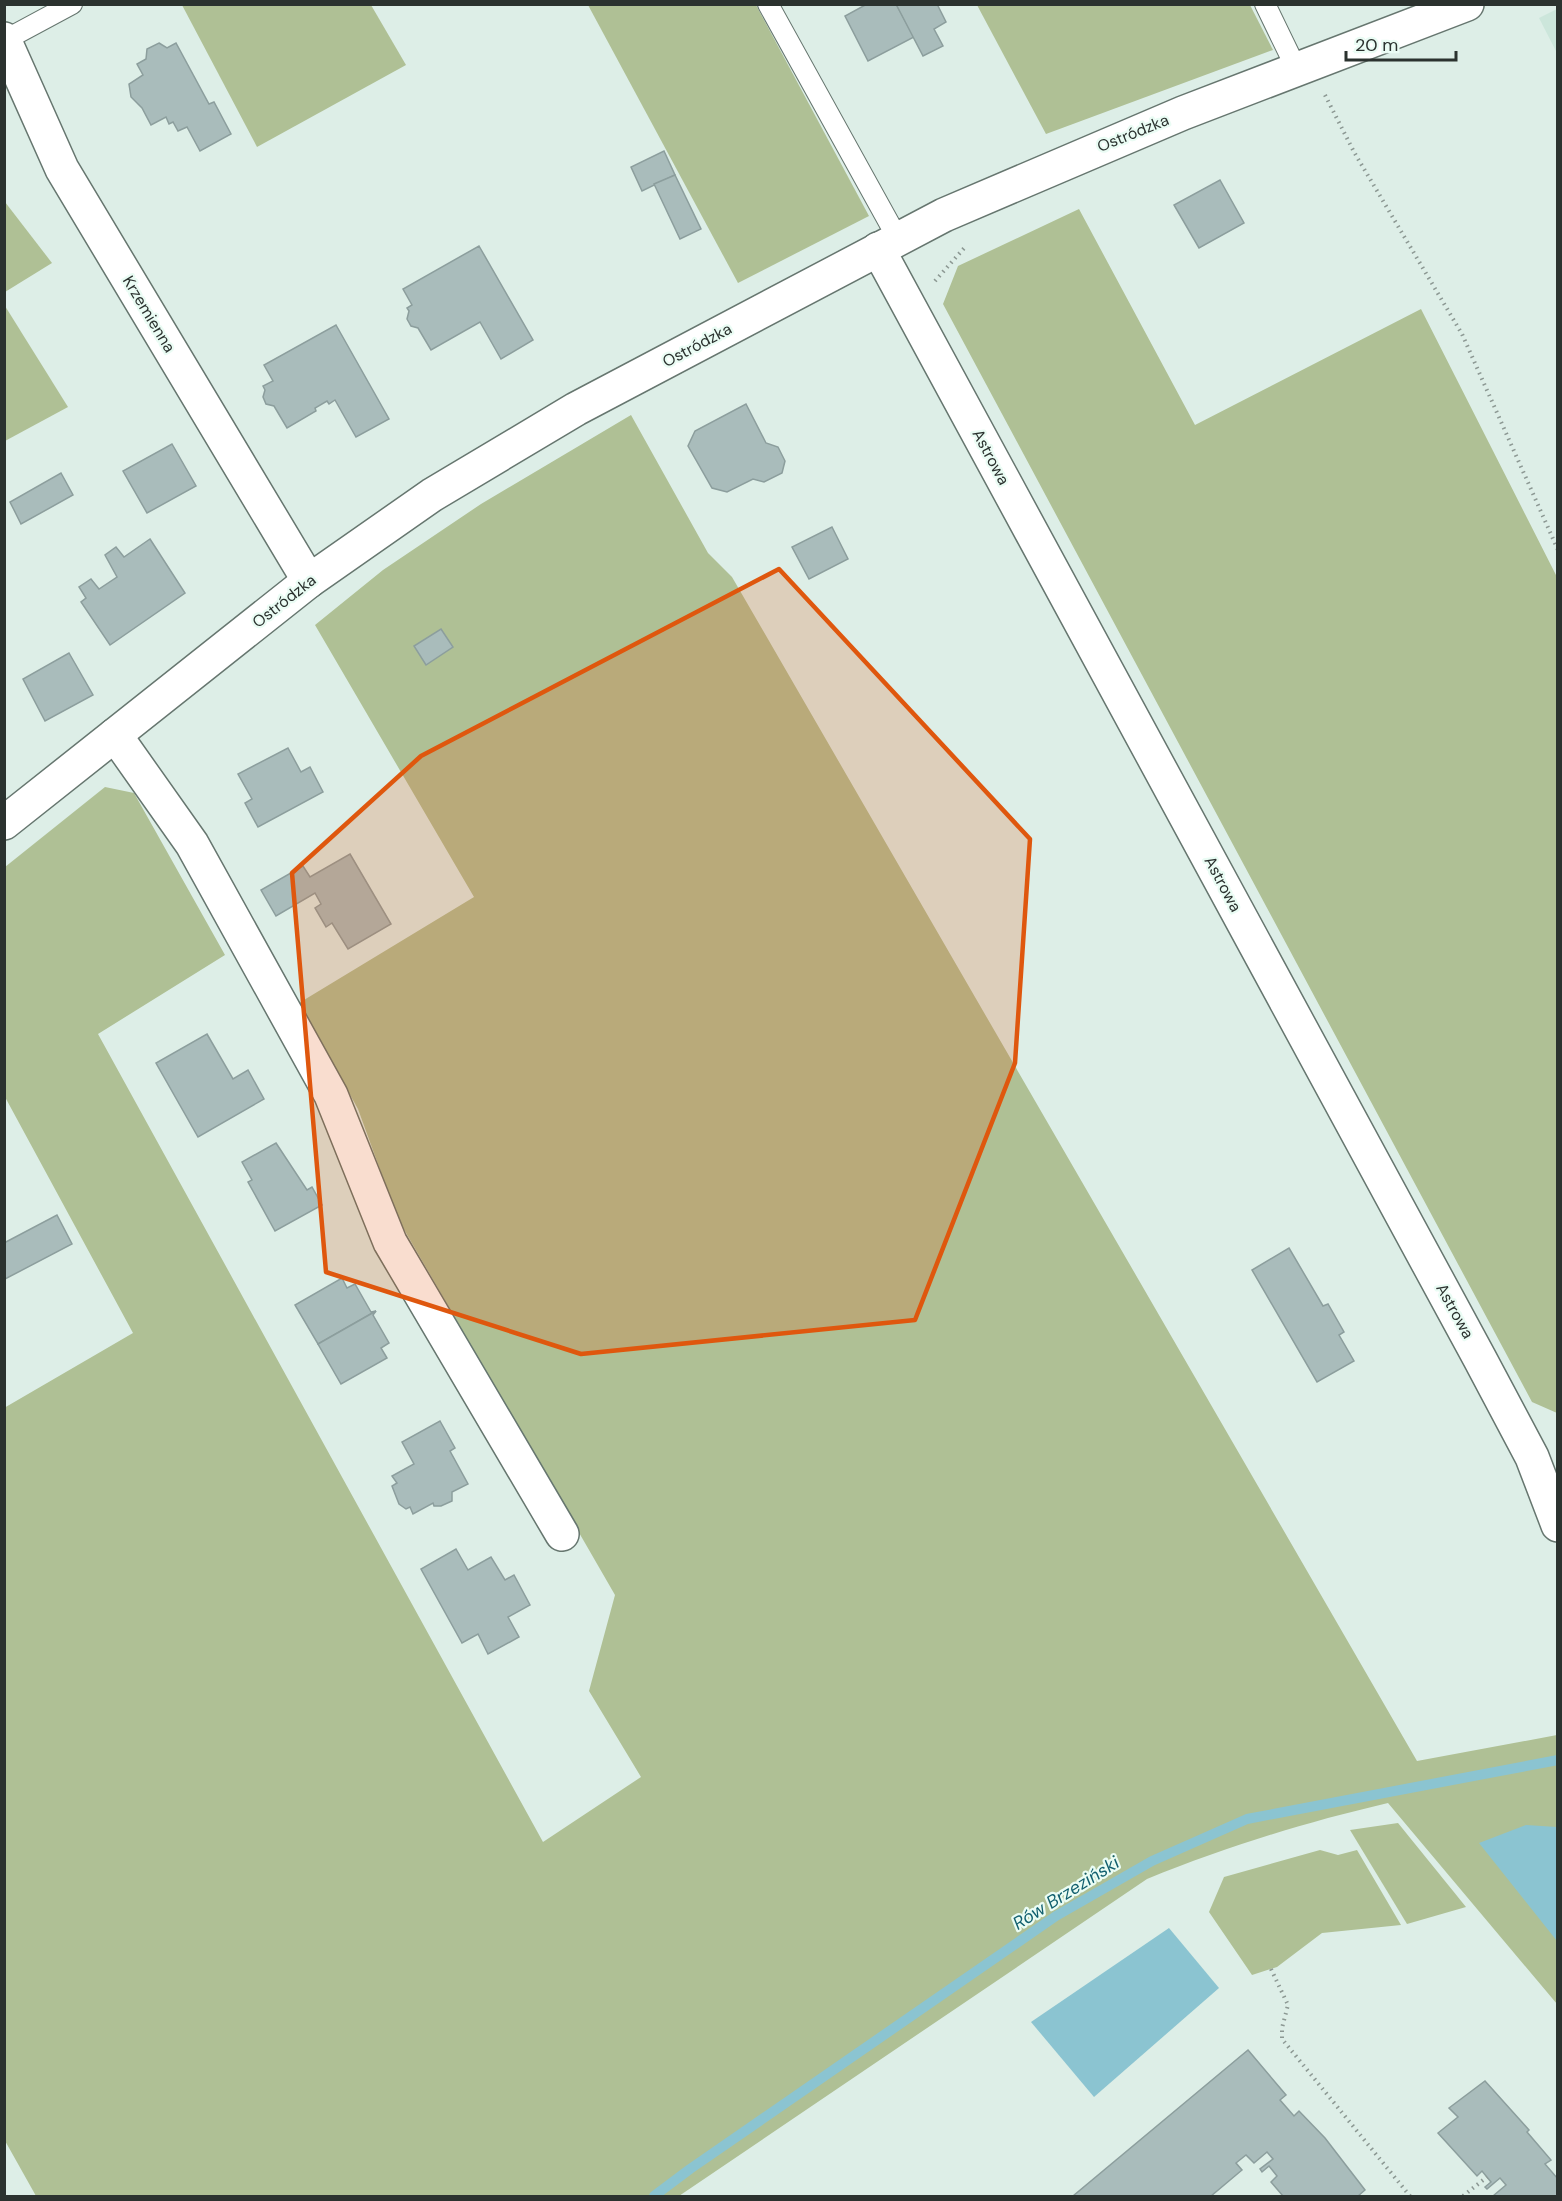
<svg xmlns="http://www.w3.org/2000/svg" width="1562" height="2201" viewBox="0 0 1562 2201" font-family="'DM Sans',sans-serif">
<rect width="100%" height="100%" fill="#ddeee7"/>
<polygon fill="#cce6db" points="1557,9 1557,53 1539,18"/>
<g fill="#afc095">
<polygon points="182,5 371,5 406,65 257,147"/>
<polygon points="588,5 756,5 869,216 738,283"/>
<polygon points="977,5 1250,5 1273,50 1046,134"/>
<polygon points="5,202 52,263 5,292 4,292"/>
<polygon points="1079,209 1195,425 1421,309 1557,577 1557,1413 1532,1402 943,304 958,266"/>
<polygon points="5,306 68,407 5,441 4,441"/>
<path d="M631 415 708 553 732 577 1417 1761 1557 1735V2004L1388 1803C1303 1823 1228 1846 1147 1879L679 2196H36L4 2139V1408L133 1333 5 1097V867L105 787 134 793 225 955 98 1034 543 1842 641 1777 589 1691 615 1595 398 1219 358 1109 299 1003 474 897 315 625 383 570 481 504Z"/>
<polygon points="1398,1823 1466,1907 1407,1924 1350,1830"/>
<polygon points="1320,1850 1338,1855 1357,1850 1401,1925 1322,1933 1277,1967 1252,1975 1209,1912 1224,1877"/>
</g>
<g fill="#8bc4d1">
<polygon points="1526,1825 1557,1827 1557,1941 1479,1843"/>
<polygon points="1169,1928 1219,1988 1094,2097 1031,2022"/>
</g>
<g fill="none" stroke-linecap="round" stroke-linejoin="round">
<polyline stroke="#8bc4d1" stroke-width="10" points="654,2196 690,2169 1056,1916 1152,1861 1247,1819 1558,1760"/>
</g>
<g fill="#a9bcbb" stroke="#8c9e9d" stroke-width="1.5">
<polygon points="867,4 896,4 914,37 868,61 845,16"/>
<polygon points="896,4 937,4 946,22 934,29 943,46 923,56"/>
<polygon points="159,43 167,48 176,43 209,104 214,102 231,134 200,151 187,127 178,131 173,122 169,124 166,117 151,125 142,108 131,97 129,84 143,75 137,64 146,59 147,49"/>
<polygon points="664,151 675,175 642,191 631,167"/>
<polygon points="675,175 701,229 680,239 654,184"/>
<polygon points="1220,180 1244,223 1199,248 1174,205"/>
<polygon points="479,246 533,340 501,359 480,322 431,350 418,328 411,326 407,319 409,311 407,308 412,305 403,289"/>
<polygon points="336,325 389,419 356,437 335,400 329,404 327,401 315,408 316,411 287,428 274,406 266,404 263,397 265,390 263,386 273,381 264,365"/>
<polygon points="746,404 766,443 778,447 785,461 782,473 764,482 753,479 727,492 712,488 688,446 695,431"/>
<polygon points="172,444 196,486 147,513 123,471"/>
<polygon points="61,473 73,495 21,524 10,502"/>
<polygon points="832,527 848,559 809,579 792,547"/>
<polygon points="150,539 185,593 110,645 81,602 86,598 79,587 91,579 99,589 117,577 105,555 116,547 124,557"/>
<polygon points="441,629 453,647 426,665 414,646"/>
<polygon points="69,653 93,695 45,721 23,679"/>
<polygon points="288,748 301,772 310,767 323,792 258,827 245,803 252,799 238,774"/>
<polygon points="350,854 391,924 348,949 332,923 326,927 315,908 321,904 315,893 276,916 261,890 303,866 310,877"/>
<polygon points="207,1034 233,1079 248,1070 264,1099 198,1137 156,1063"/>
<polygon points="276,1143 307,1190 312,1187 322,1205 275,1231 248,1182 252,1180 242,1162"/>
<polygon points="57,1215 72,1244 5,1279 4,1243"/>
<polygon points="1289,1248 1323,1306 1328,1304 1344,1332 1339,1335 1354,1361 1317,1382 1252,1270"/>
<polygon points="342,1278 347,1288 355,1284 371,1312 376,1311 318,1344 295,1305"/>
<polygon points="376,1311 373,1315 389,1343 381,1348 387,1358 341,1384 318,1344"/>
<polygon points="440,1421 455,1448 450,1451 468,1484 452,1492 452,1501 441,1506 434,1506 433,1503 413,1514 410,1507 406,1509 399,1504 392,1486 397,1483 392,1476 414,1464 402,1442"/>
<polygon points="456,1549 468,1570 491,1557 505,1580 514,1575 530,1605 508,1617 519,1637 488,1654 478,1634 462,1643 421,1569"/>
<polygon points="1248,2050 1286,2095 1280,2100 1294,2116 1299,2111 1325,2138 1365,2190 1358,2196 1283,2196 1271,2182 1277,2176 1269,2166 1262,2172 1260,2169 1273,2159 1267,2152 1254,2163 1246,2155 1236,2163 1242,2170 1211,2196 1073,2196"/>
<polygon points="1485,2081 1529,2130 1527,2132 1551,2160 1545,2164 1558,2179 1558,2196 1493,2196 1506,2185 1500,2178 1487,2189 1485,2187 1491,2182 1482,2171 1477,2176 1438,2133 1458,2117 1449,2108"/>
</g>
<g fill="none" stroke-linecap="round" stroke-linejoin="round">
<g stroke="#66766f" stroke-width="22">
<g id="lane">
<polyline points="768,4 898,239"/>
<polyline points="1265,4 1297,70"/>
<polyline points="5,40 72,4"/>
</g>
</g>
<g stroke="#66766f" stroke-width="36">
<g id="street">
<polyline points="4,39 62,169 309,581"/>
<polyline points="878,249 1480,1359 1532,1457 1558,1525"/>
<polyline points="115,735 192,844 331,1095 390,1242 562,1534"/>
</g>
</g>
<g stroke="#66766f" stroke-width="36">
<polyline id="secondary" points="4,823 309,581 432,495 576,409 944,215 1183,113 1467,4"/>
</g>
<g stroke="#8c9893" stroke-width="4" stroke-dasharray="1.5 4.5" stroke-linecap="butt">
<polyline points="1325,95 1354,152 1462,334 1558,550"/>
<polyline points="935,281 966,246"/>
<polyline points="1271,1969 1288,2005 1282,2028 1282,2039 1410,2196"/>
<polyline points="1463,2196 1487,2177"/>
</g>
<use href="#lane" stroke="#fff" stroke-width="20"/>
<use href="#street" stroke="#fff" stroke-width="33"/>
<use href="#secondary" stroke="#fff" stroke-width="33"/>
</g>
<path fill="#df570e" fill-opacity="0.2" stroke="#df570e" stroke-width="4.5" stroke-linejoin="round" d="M779 569 1030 839 1015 1063 915 1320 581 1354 326 1272 292 873 421 756Z"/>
<g text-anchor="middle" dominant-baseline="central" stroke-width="4.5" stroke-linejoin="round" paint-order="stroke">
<g font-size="16" fill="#2b322f" stroke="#eafcf4">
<text transform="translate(1133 133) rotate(-22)">Ostródzka</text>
<text transform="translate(149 314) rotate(59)">Krzemienna</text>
<text transform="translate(697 345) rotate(-28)">Ostródzka</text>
<text transform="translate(991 457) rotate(62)">Astrowa</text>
<text transform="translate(284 601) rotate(-38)">Ostródzka</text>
<text transform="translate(1223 884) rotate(62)">Astrowa</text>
<text transform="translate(1455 1311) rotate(61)">Astrowa</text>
</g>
<g font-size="18" font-style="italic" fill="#115f6e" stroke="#eafcf4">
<text transform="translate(1066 1893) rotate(-32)">Rów Brzeziński</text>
</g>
</g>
<rect width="1562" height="2201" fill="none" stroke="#2b322f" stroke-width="12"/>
<path d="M1346 51v9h110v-9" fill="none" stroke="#2b322f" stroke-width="3"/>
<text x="1355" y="51" font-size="18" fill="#2b322f" stroke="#eafcf4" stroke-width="4.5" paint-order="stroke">20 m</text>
</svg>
